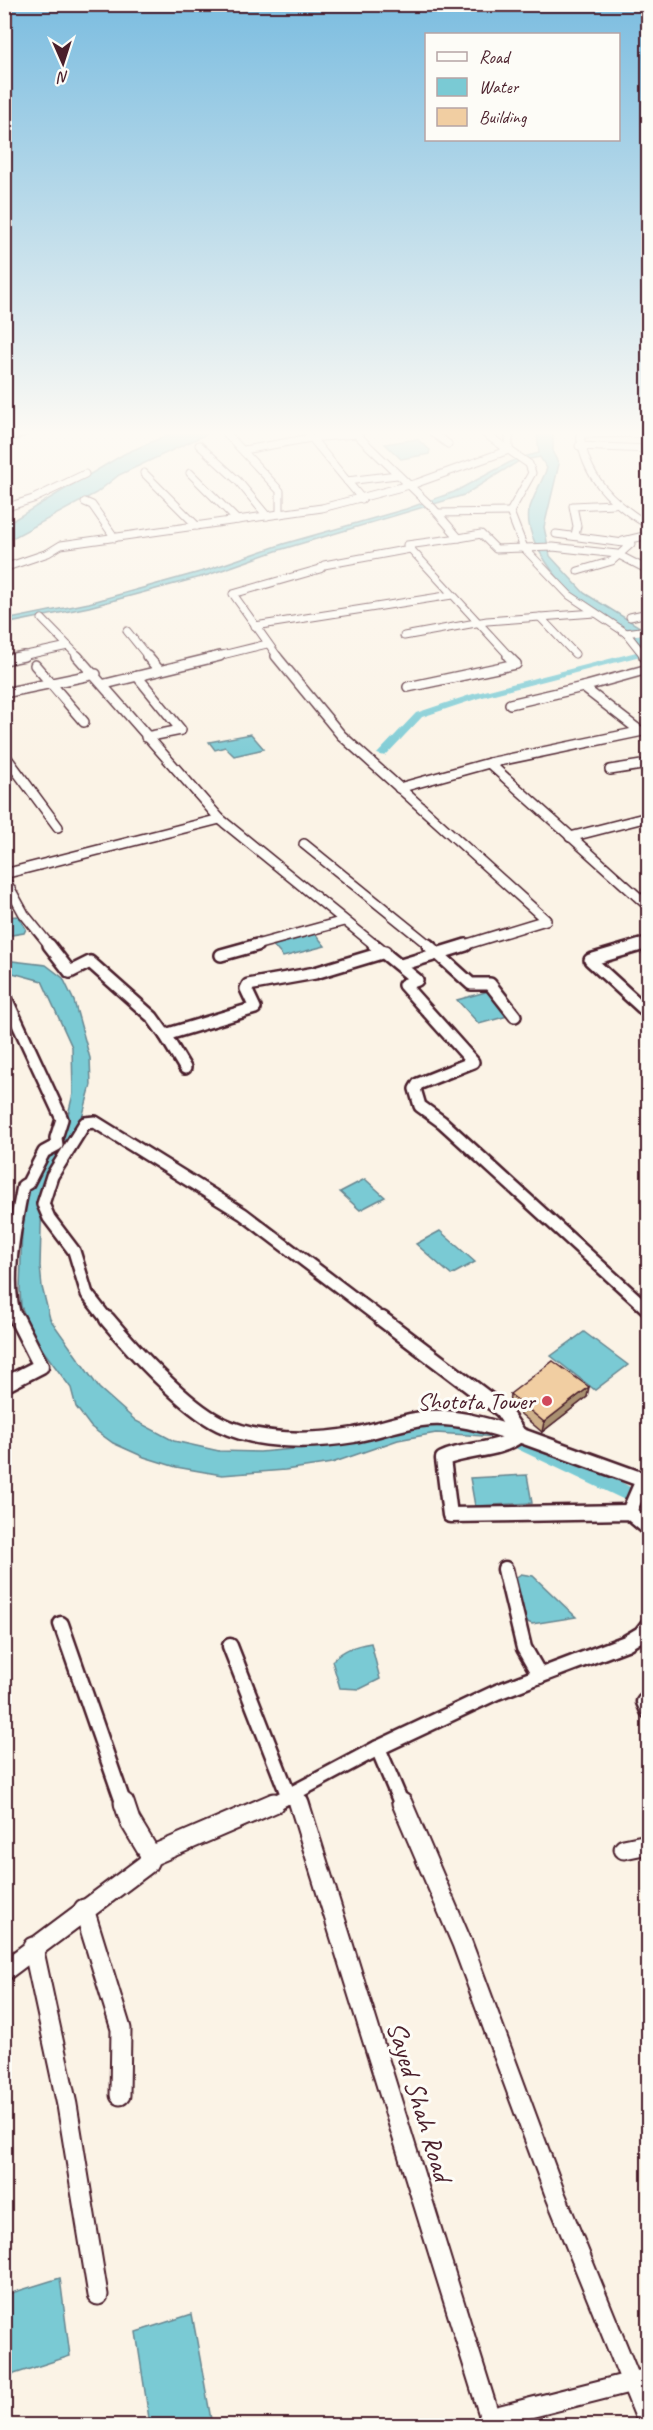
<svg xmlns="http://www.w3.org/2000/svg" width="653" height="2430" viewBox="0 0 653 2430" font-family="Caveat,sans-serif">
<rect width="100%" height="100%" fill="#fbf3e6"/>
<filter id="ink" filterUnits="userSpaceOnUse"><feTurbulence type="fractalNoise" baseFrequency=".0167" numOctaves="2"/><feDisplacementMap in="SourceGraphic" scale="12" xChannelSelector="R" yChannelSelector="G"/><feConvolveMatrix kernelMatrix="1 2 1 2 8 2 1 2 1" color-interpolation-filters="sRGB"/></filter>
<g filter="url(#ink)">
<g fill="#7acad4" stroke="#678690" stroke-width="1.5">
<polygon points="172,433 209,433 119,475 96,493 5,542 5,525 124,454"/>
<path d="M537 433H553V453L559 464 544 527 550 556 584 593 643 629 648 635V656L643 653 644 648C625 626 598 617 577 598 557 580 524 539 529 511 532 498 542 482 547 468L540 457 519 461 464 495 276 551 208 575 89 607 5 624V620L89 603 207 570 283 544 406 509 454 492 516 459 539 453Z"/>
<polygon points="417,439 430,450 429,454 401,459 385,444"/>
<polygon points="251,734 264,749 234,756 225,747 215,750 209,742"/>
<polygon points="18,916 26,929 24,933 5,936 5,917"/>
<polygon points="313,931 325,946 283,957 271,943"/>
<polygon points="4,960 46,965 63,978 74,1001 90,1058 91,1085 78,1133 42,1192 40,1266 42,1287 50,1319 99,1388 136,1421 174,1441 219,1451 260,1452 305,1448 382,1431 442,1423 496,1434 498,1437 436,1433 398,1440 332,1463 285,1470 222,1475 176,1467 144,1457 113,1443 91,1427 76,1407 71,1388 36,1341 21,1306 20,1290 23,1196 66,1123 73,1094 72,1047 42,981 5,971"/>
<polygon points="489,991 511,1015 479,1024 457,1000"/>
<polygon points="365,1179 385,1197 360,1210 340,1192"/>
<polygon points="440,1231 475,1262 451,1275 416,1244"/>
<polygon points="584,1332 628,1365 595,1390 551,1356"/>
<polygon points="527,1475 532,1503 475,1506 470,1478"/>
<polygon points="521,1574 533,1576 576,1617 532,1624 523,1620 514,1579"/>
<path d="M371 1643 380 1679 360 1689 340 1688 332 1661C344 1649 354 1646 371 1643Z"/>
<polygon points="60,2278 70,2356 5,2377 5,2295"/>
<polygon points="192,2314 212,2425 150,2425 136,2332"/>
</g>
<g fill="none" stroke-linecap="round" stroke-linejoin="round">
<g fill="#7acad4" fill-rule="evenodd">
<polygon points="648,649 648,654 479,698 422,717 385,756 377,754 416,713 473,694"/>
<polygon points="516,1436 623,1483 648,1498 648,1511 511,1446 508,1442 511,1438"/>
</g>
<g stroke="#4a1f2b" stroke-width="9">
<g id="street-far4">
<polyline points="226,433 280,491 280,514"/>
<polyline points="355,433 433,508 459,538 407,545 510,657"/>
<polyline points="433,433 448,444"/>
<polyline points="509,433 509,450"/>
<path d="M580 433C584 477 612 503 648 525"/>
<polyline points="580,434 648,433"/>
<polyline points="309,435 362,499"/>
<polyline points="199,445 238,481 267,516"/>
<polyline points="579,446 648,449"/>
<polyline points="244,450 311,438 356,434"/>
<polyline points="144,473 197,526"/>
<polyline points="190,473 237,520"/>
<polyline points="347,481 397,475"/>
<polyline points="85,502 92,505 115,538"/>
<polyline points="4,508 33,499 85,474"/>
<polyline points="438,513 510,512"/>
<polyline points="556,534 631,544 612,561 578,571"/>
<polyline points="575,535 577,526 573,506 614,504"/>
<polyline points="459,538 481,534 496,549 524,548 510,512 532,473 529,464 484,433"/>
<polyline points="623,541 648,535"/>
<polyline points="524,548 569,595 626,633 645,657"/>
<polyline points="524,548 553,547 617,554 648,570"/>
<polyline points="4,568 48,553 61,545 322,508 417,483 509,450"/>
<polyline points="540,617 595,613"/>
<polyline points="630,617 648,613"/>
<polyline points="42,619 79,657"/>
<polyline points="255,626 452,595"/>
<polyline points="127,631 148,657"/>
<polyline points="626,633 648,630"/>
<polyline points="404,636 487,621 540,617 575,654"/>
<polyline points="17,657 68,646"/>
<polyline points="214,657 267,644"/>
<polyline points="278,657 233,594 320,569 324,565 410,549"/>
</g>
</g>
<g stroke="#4a1f2b" stroke-width="12">
<g id="street-far3">
<polyline points="77,656 220,819 376,946"/>
<polyline points="147,656 159,670"/>
<polyline points="276,656 341,735 546,920 461,946"/>
<polyline points="508,656 516,664"/>
<polyline points="644,656 648,661"/>
<polyline points="4,660 24,656"/>
<polyline points="35,665 84,722"/>
<polyline points="137,676 181,730 146,737"/>
<polyline points="105,684 220,656"/>
<polyline points="408,687 516,664"/>
<polyline points="583,687 648,669"/>
<polyline points="4,693 96,674"/>
<polyline points="510,704 583,687 640,731"/>
<polyline points="4,754 58,827"/>
<polyline points="489,763 648,906"/>
<polyline points="610,770 648,764"/>
<polyline points="399,788 489,763 648,730"/>
<polyline points="570,837 648,817"/>
<polyline points="304,844 430,946"/>
<polyline points="4,874 220,819"/>
<polyline points="4,878 24,914 50,946"/>
<polyline points="252,946 344,921"/>
<polyline points="636,946 648,943"/>
</g>
</g>
<g stroke="#4a1f2b" stroke-width="16">
<g id="street-far2">
<polyline points="49,945 70,972 90,962 152,1017 165,1035 255,1008 246,989 248,985 315,973 385,952"/>
<polyline points="374,945 417,980 404,985 473,1062 418,1084 415,1089 420,1106 442,1122 648,1310"/>
<polyline points="428,945 471,984 490,984 515,1016"/>
<polyline points="641,945 590,960 648,1013"/>
<polyline points="221,955 257,945"/>
<polyline points="401,965 466,945"/>
<path d="M4 994 62 1119 56 1138 57 1145 44 1152 28 1183 23 1186C16 1223 2 1286 17 1321"/>
<polyline points="165,1035 185,1068"/>
<polyline points="108,1321 87,1294 74,1251 49,1218 43,1204 52,1176 85,1123 95,1122 243,1214 384,1321"/>
</g>
</g>
<g stroke="#4a1f2b" stroke-width="19">
<g id="street-far1">
<path d="M107 1319C133 1350 185 1407 220 1424 259 1443 312 1442 354 1435 380 1430 404 1420 430 1418 459 1416 491 1427 519 1435"/>
<polyline points="382,1319 502,1410 519,1435"/>
<polyline points="4,1385 41,1366 17,1319"/>
<polyline points="519,1435 643,1480"/>
<path d="M519 1435C499 1452 466 1448 443 1459L450 1515 629 1512 648 1528"/>
<polyline points="629,1512 643,1480 648,1477"/>
<polyline points="505,1569 524,1648 540,1676"/>
<polyline points="61,1624 124,1805"/>
<polyline points="230,1646 289,1797"/>
<polyline points="644,1702 648,1711"/>
<polyline points="378,1748 402,1805"/>
<polyline points="296,1792 300,1805"/>
<polyline points="271,1805 378,1748 497,1692 626,1643 641,1634 648,1625"/>
</g>
</g>
<g stroke="#4a1f2b" stroke-width="23">
<g id="street">
<polyline points="124,1803 130,1821 151,1856"/>
<polyline points="299,1803 490,2418 486,2426"/>
<polyline points="402,1803 462,1943 555,2194 648,2423"/>
<polyline points="624,1849 648,1844"/>
<polyline points="84,1909 121,2029 120,2095"/>
<polyline points="33,1947 67,2105 98,2295"/>
<polyline points="4,1971 147,1864 151,1856 274,1803"/>
<polyline points="490,2418 648,2378"/>
</g>
</g>
<g stroke="#4a1f2b" stroke-width="4">
<polygon id="highway" points="14,433 30,433 4,443 4,436"/>
</g>
<use href="#street-far4" stroke="#fdfcf7" stroke-width="7"/>
<use href="#street-far3" stroke="#fdfcf7" stroke-width="9"/>
<use href="#street-far2" stroke="#fdfcf7" stroke-width="11"/>
<use href="#street-far1" stroke="#fdfcf7" stroke-width="14"/>
<use href="#street" stroke="#fdfcf7" stroke-width="19"/>
<use href="#highway" fill="#fdfcf7" fill-rule="evenodd"/>
</g>
<polygon fill="#cfb18b" stroke="#4a1f2b" stroke-width="1.5" points="510,1394 587,1397 542,1432 509,1404"/>
<polygon fill="#a99071" stroke="#4a1f2b" stroke-width="1.5" points="589,1387 587,1397 542,1432 544,1422"/>
<polygon fill="#f1cea2" stroke="#4a1f2b" stroke-width="1.5" points="553,1361 589,1387 544,1422 510,1394"/>
</g>
<linearGradient id="sky" x2="0" y2="1"><stop stop-color="#7cbde0"/><stop offset="0.56" stop-color="#fdfaf4"/><stop offset="1" stop-color="#fdfaf4" stop-opacity="0"/></linearGradient>
<rect width="653" height="773" fill="url(#sky)"/>
<circle fill="#d1495b" stroke="#fdfcf7" stroke-width="2" cx="547" cy="1401" r="6"/>
<g text-anchor="middle" dominant-baseline="central" stroke-width="6" stroke-linejoin="round" paint-order="stroke">
<g font-size="24" fill="#4a1f2b" stroke="#fdfcf7" text-anchor="end">
<text x="535" y="1401">Shotota Tower</text>
</g>
<g font-size="28" fill="#4a1f2b" stroke="#fdfcf7">
<text transform="translate(420 2101) rotate(73)">Sayed Shah Road</text>
</g>
</g>
<rect width="653" height="2430" fill="none" stroke="#fdfcf7" stroke-width="24"/>
<rect x="12" y="12" width="629" height="2406" fill="none" stroke="#4a1f2b" stroke-width="2" filter="url(#ink)"/>
<rect x="425" y="33" width="195" height="108" fill="#fdfcf7" stroke="#b5a4a5" stroke-width="1.5"/>
<rect x="437" y="52" width="30" height="9" fill="#fdfcf7" stroke="#b5a4a5" stroke-width="1.5"/>
<text x="479" y="63" font-size="18" fill="#4a1f2b">Road</text>
<rect x="437" y="78" width="30" height="18" fill="#7acad4" stroke="#b5a4a5" stroke-width="1.5"/>
<text x="479" y="93" font-size="18" fill="#4a1f2b">Water</text>
<rect x="437" y="108" width="30" height="18" fill="#f1cea2" stroke="#b5a4a5" stroke-width="1.5"/>
<text x="479" y="123" font-size="18" fill="#4a1f2b">Building</text>
<g transform="translate(63 63) rotate(177)" stroke="#fdfcf7" stroke-width="4.5" paint-order="stroke">
<path d="M0-4.5L10 22L0 15L-10 22Z" fill="#4a1f2b"/>
<text y="-9" font-size="16" font-weight="bold" text-anchor="middle" fill="#4a1f2b">N</text>
</g>
</svg>
